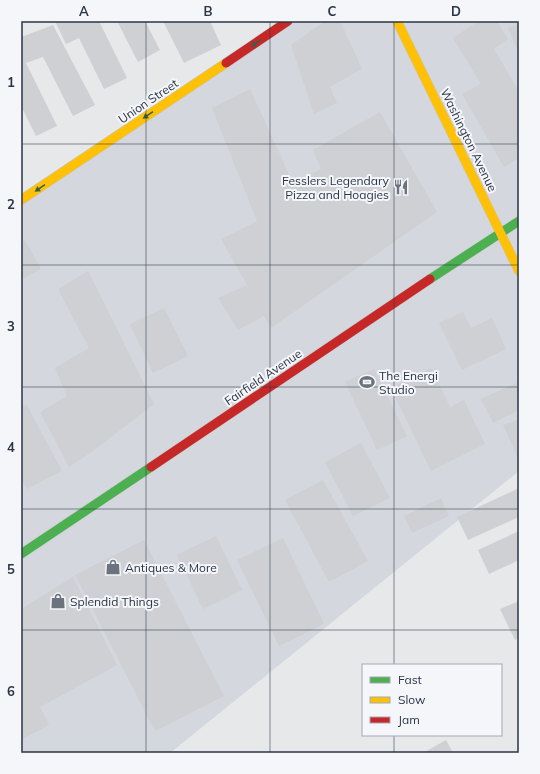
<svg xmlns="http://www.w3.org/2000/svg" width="540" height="774" viewBox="0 0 540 774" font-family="Mulish,sans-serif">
<rect width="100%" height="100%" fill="#e6e8ea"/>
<polygon fill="#d4d7dd" points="288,21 519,21 519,471 170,753 21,753 21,200"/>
<g fill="#ced0d3">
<polygon points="55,21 99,21 127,78 104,89 79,38 66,44"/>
<polygon points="117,21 145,21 160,50 138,62"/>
<polygon points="163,21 210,21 221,45 184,63"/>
<polygon points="325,21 340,21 362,69 330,87 337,103 314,114 291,45"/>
<polygon points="479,21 497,21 508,39 494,49 519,92 519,158 504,167 462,94 481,84 453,38"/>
<polygon points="519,24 519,54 508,28"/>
<polygon points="53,25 95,105 73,116 43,57 26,63 57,126 36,136 21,106 21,37"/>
<polygon points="250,89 293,183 321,169 313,150 380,112 437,212 271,328 264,316 238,330 218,298 247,285 221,239 257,221 212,108"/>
<polygon points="25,240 41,269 21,280 21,242"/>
<polygon points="88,271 154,404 93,451 69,467 40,412 67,396 55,368 89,348 58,289"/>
<polygon points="164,308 188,356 153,373 130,324"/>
<polygon points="463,312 471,328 492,318 506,349 462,370 439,323"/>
<polygon points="431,368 450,407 464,400 485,444 431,471 391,388"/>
<polygon points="374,369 407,436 377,450 345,382"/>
<polygon points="516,383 519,389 519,410 493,423 481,399"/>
<polygon points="27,405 62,471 27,489 21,478 21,408"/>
<polygon points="519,419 519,460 503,425"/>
<polygon points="361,443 390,498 353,516 325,462"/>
<polygon points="323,480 368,561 329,582 285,500"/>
<polygon points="519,488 519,517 468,540 457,517"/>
<polygon points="441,498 449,516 412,533 404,516"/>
<polygon points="519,531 519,560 489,574 478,550"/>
<polygon points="216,536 242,590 203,609 177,555"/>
<polygon points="283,538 324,624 279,646 237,560"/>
<polygon points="144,540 224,696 155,731 75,575"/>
<polygon points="73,577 117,665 40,707 49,725 23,739 21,734 21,609"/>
<polygon points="519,601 519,638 515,640 500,609"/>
<polygon points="446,740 453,753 423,753"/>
</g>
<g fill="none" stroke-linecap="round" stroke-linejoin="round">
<g stroke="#c4c6c8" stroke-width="10">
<g id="fast">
<polyline points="430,279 519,221"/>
<polyline points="21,554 151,467"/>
</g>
</g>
<g stroke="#c4c6c8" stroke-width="10">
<g id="slow">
<polyline points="397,21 519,271"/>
<polyline points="21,200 226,63"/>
</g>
</g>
<g stroke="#c4c6c8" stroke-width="10">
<g id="jam">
<polyline points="226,63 288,21"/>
<polyline points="151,467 430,279"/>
</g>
</g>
<use href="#fast" stroke="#4caf50" stroke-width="9"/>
<use href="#slow" stroke="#ffc107" stroke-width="9"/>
<use href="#jam" stroke="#c62828" stroke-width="9"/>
</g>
<defs><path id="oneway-solid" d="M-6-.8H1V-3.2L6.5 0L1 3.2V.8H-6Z"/></defs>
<g fill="#375f49">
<use href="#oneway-solid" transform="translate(256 43) rotate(146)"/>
<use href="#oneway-solid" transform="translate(148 115) rotate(146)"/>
<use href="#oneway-solid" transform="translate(40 188) rotate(146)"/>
</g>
<path fill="none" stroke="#2b3445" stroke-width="1" stroke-opacity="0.55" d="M146 21V753M270 21V753M394 21V665M21 144H519M21 265H519M21 387H519M21 509H519M21 630H519M394 735V753"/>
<defs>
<g id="restaurant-bare" transform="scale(1.2)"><path d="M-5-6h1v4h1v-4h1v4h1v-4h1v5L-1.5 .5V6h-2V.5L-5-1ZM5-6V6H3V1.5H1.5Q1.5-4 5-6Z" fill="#6c737f" stroke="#f4f6f9" stroke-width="2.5" paint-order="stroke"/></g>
<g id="stadium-bare" transform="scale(1.2)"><path d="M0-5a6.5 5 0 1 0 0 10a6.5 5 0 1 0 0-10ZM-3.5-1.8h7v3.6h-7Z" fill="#6c737f" stroke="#f4f6f9" stroke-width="2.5" paint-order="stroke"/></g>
<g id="shop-bare" transform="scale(1.2)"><path d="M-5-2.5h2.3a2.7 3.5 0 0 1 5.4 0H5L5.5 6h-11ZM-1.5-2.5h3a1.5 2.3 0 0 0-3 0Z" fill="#6c737f" stroke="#f4f6f9" stroke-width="2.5" paint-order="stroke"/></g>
</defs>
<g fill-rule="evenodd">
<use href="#restaurant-bare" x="401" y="187"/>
<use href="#stadium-bare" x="367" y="382"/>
<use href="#shop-bare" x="113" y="567"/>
<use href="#shop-bare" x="58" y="601"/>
</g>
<g text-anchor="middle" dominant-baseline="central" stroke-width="4" stroke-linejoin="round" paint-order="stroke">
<g font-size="12" fill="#2b3445" stroke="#f4f6f9">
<text transform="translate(148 101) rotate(-34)">Union Street</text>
<text transform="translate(469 140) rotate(64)">Washington Avenue</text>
<text transform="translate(263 377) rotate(-34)">Fairfield Avenue</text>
</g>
<g font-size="12" fill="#2b3445" stroke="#f4f6f9" text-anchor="start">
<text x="389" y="180" text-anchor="end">Fesslers Legendary<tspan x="389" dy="14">Pizza and Hoagies</tspan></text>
<text x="379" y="375">The Energi<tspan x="379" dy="14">Studio</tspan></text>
<text x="125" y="567">Antiques &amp; More</text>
<text x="70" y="601">Splendid Things</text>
</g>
</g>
<rect width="540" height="774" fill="none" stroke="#f4f6f9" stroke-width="44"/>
<rect x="362" y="664" width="140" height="72" fill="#f4f6f9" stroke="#a4a8b1"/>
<rect x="370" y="677" width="20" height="6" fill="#4caf50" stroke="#a4a8b1"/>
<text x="398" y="684" font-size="12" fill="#2b3445">Fast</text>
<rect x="370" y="697" width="20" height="6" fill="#ffc107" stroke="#a4a8b1"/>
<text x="398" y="704" font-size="12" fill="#2b3445">Slow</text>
<rect x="370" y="717" width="20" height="6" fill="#c62828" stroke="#a4a8b1"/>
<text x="398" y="724" font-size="12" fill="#2b3445">Jam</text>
<rect x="22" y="22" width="496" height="730" fill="none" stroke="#2b3445" stroke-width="1.5"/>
<g font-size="13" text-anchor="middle" font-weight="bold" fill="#2b3445">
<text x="84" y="16">A</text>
<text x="208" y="16">B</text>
<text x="332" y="16">C</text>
<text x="456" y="16">D</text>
<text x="11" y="87">1</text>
<text x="11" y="209">2</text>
<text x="11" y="331">3</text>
<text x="11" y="452">4</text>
<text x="11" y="574">5</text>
<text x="11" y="696">6</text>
</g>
</svg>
